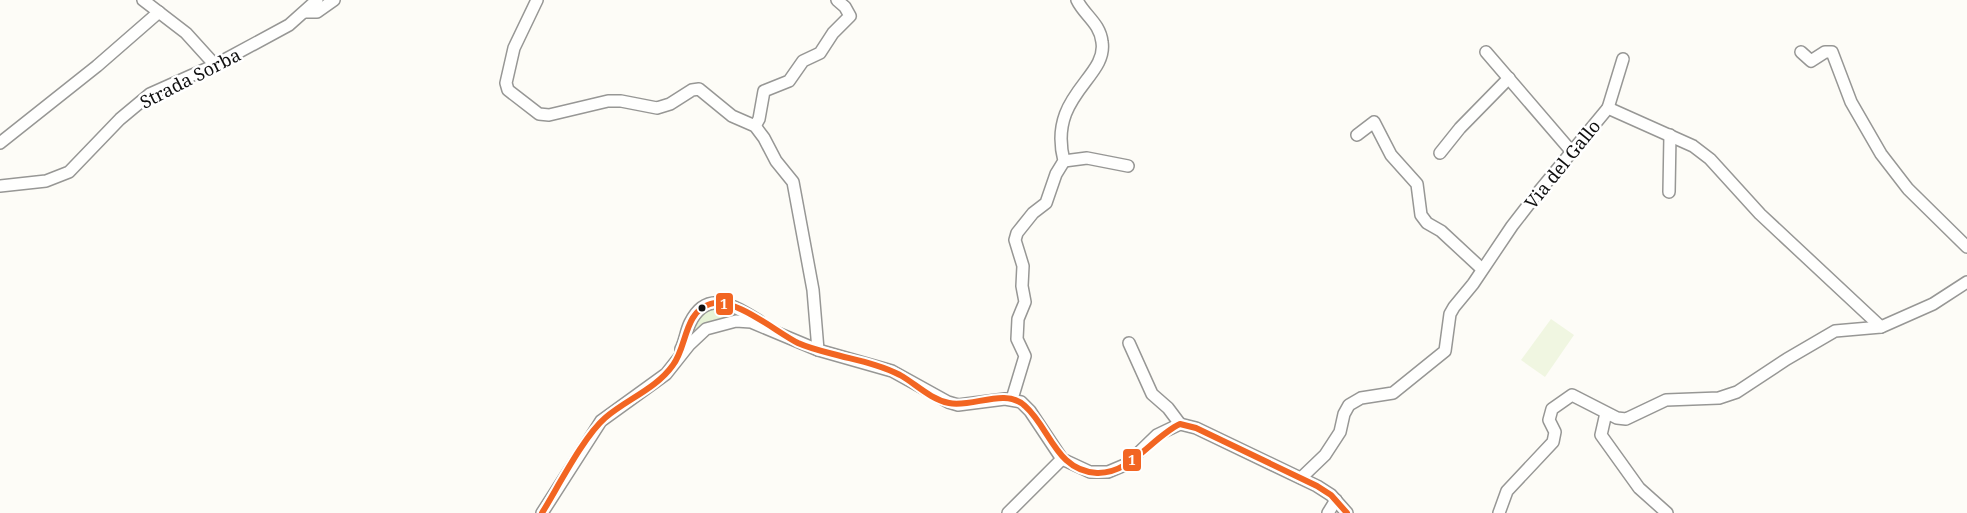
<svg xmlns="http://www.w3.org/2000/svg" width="1967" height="513" viewBox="0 0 1967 513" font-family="'Noto Serif',serif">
<rect width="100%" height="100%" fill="#fdfcf7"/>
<polygon fill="#e7f3d7" points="714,307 733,310 740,317 711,322 696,331 694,329 703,313"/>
<polygon fill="#f0f6e1" points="1551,319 1574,335 1545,377 1521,360"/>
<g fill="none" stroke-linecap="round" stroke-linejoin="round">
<g stroke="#979795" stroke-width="14">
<g id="minor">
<polyline points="143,0 186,33 215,65"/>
<polyline points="537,0 514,48 506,83 508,90 539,114 549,115 608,101 621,101 657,108 670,104 692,90 699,89 732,116 755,126 764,138 776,161 793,182 813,290 818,350"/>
<polyline points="305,12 317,12 334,0"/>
<polyline points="1486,52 1572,152"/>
<polyline points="1801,52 1811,61 1825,52 1832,52 1851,102 1881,154 1908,189 1967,247"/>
<polyline points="1608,108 1623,59"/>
<polyline points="755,126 759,119 764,91 789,81 803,61 820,53 833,33 850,16 845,7 837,0"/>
<polyline points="1357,135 1374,122 1391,155 1417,184 1421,215 1427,223 1441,231 1482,269"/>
<polyline points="0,143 97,66 159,12"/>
<polyline points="1440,153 1460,128 1509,78"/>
<polyline points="1064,161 1087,158 1128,166"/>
<polyline points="0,186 46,181 69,172 120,119 150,94 215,65 289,25 317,0"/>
<polyline points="1669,192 1670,135"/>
<polyline points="1129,343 1152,394 1168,408 1180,424"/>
<path d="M681 349C685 341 686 331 690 323 707 288 735 306 759 321"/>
<path d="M1012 399 1025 356 1017 339 1018 319 1025 302 1022 286 1023 266 1015 240 1017 233 1033 213 1046 203 1056 174 1064 161C1047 95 1108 78 1102 42 1100 23 1084 15 1077 0"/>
<polyline points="1606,413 1601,435 1639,488 1667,513"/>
<polyline points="1301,478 1325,455 1340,432 1344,414 1349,405 1361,398 1393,393 1445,351 1450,314 1454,307 1473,284 1512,226 1536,195 1608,108 1693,146 1710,159 1760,214 1881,327"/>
<polyline points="542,513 601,421 666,374 689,345 706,329 736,321 751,322 818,350 892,371 948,402 958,405 1005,399 1021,402 1030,411 1062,459 1090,472 1108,472 1127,464 1157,435 1180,424 1196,428 1317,486 1331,495 1347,513"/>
<polyline points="1008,513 1062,459"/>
<polyline points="1328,513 1336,500"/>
<polyline points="1499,513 1507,491 1553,442 1555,432 1549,420 1552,409 1572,395 1617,418 1626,419 1666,400 1719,398 1737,392 1787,359 1835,331 1881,327 1933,304 1967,282"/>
</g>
</g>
<use href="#minor" stroke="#fffffe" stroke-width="11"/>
<g stroke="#fff" stroke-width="10">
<path id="bus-1" d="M542 513C558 487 584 436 605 418 627 399 656 389 673 365 687 347 684 312 710 304 734 296 776 332 798 343 809 348 821 351 833 354 855 360 879 364 900 375 916 384 930 399 949 403 973 408 1005 387 1025 406 1050 428 1056 471 1097 473 1131 474 1152 437 1180 424L1196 428 1317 486 1331 495 1347 513"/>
</g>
<use href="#bus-1" stroke="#f26522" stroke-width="6"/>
</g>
<circle fill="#111" stroke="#fff" stroke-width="2" cx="702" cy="308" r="4.5"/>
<g text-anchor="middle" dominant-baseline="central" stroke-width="5" stroke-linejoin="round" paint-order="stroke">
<g font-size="18" fill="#111" stroke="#fff">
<text transform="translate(190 78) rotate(-27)">Strada Sorba</text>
<text transform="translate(1562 164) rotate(-51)">Via del Gallo</text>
</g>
</g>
<g stroke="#fff" stroke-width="2">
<rect x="715" y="292" width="19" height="24" rx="5" fill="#f26522"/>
<rect x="1122" y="448" width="20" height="24" rx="5" fill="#f26522"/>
</g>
<g font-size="14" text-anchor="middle" font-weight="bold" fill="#fff">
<text x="724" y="309">1</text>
<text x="1132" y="465">1</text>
</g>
</svg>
